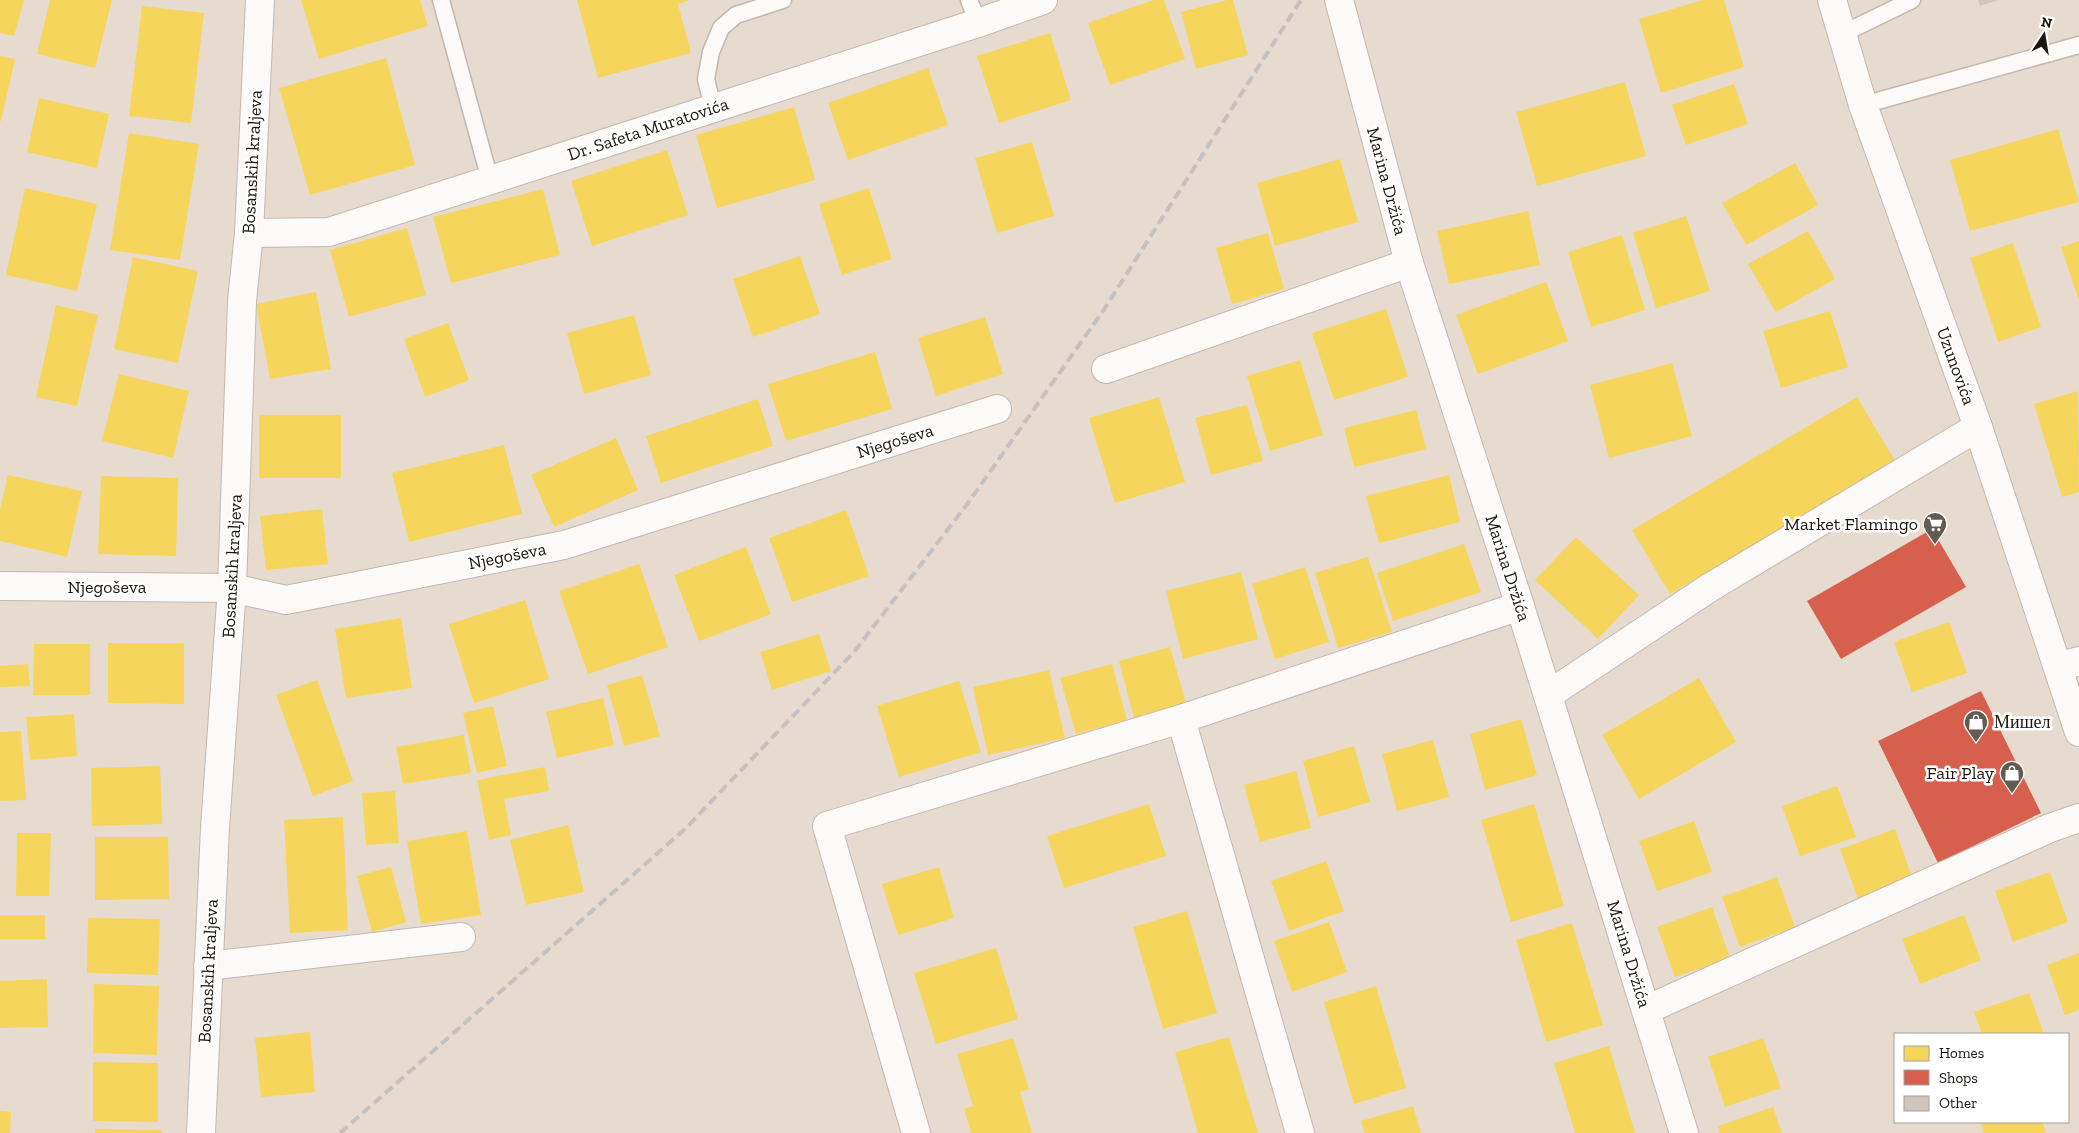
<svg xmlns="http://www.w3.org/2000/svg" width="2079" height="1133" viewBox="0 0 2079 1133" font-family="'Zilla Slab',serif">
<rect width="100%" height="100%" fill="#e7dbd0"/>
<g fill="#f6d55c">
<polygon points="0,0 24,0 14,36 0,33"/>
<polygon points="50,0 112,0 95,68 37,54"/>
<polygon points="301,0 420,0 428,26 319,59"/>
<polygon points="577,0 689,0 678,4 691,53 598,78"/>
<polygon points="1153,0 1164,0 1185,59 1110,85 1088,23"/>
<polygon points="1227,0 1233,0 1248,55 1196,69 1181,12"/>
<polygon points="1703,0 1724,0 1744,67 1661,93 1639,19"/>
<polygon points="142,6 204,13 191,123 129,116"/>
<polygon points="1050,33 1071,100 999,123 977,56"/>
<polygon points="0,56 15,59 1,121 0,121"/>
<polygon points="386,58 415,165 310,195 279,88"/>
<polygon points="928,68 948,125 848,160 828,103"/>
<polygon points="1625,82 1646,156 1537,186 1516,112"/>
<polygon points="1734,84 1748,124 1686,145 1672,105"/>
<polygon points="39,98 109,114 97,168 27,152"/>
<polygon points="794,107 815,180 717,208 696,135"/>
<polygon points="2058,129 2079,202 1970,231 1950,160"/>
<polygon points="129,133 199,144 180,260 110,250"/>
<polygon points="1032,142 1054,216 997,233 975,158"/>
<polygon points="667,150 688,215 592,246 571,181"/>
<polygon points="1340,159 1358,222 1275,246 1257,183"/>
<polygon points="1795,163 1818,205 1746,245 1722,203"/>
<polygon points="25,188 97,204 77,291 6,275"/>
<polygon points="869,188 892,259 842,275 819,204"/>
<polygon points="543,189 560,255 451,283 433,217"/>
<polygon points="1528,211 1540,265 1449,284 1437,231"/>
<polygon points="1686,216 1710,291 1656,308 1633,233"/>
<polygon points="407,228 426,295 349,317 330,250"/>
<polygon points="1808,231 1835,279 1776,312 1748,264"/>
<polygon points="1268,233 1284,289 1232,304 1216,248"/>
<polygon points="1622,235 1645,310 1591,327 1568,252"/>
<polygon points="2079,241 2079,300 2061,247"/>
<polygon points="2013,243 2041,327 1998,342 1970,258"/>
<polygon points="800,256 820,314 753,337 733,279"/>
<polygon points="133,257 198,271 178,363 114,349"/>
<polygon points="1546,282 1568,341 1478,374 1456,315"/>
<polygon points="316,292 331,369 270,379 256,304"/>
<polygon points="56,305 98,315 77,406 36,397"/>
<polygon points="1386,309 1408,377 1334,400 1312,333"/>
<polygon points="1830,311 1848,367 1781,388 1763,331"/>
<polygon points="634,315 651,375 584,394 567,333"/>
<polygon points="985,317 1003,374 936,396 918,338"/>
<polygon points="448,323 469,380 425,397 404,339"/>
<polygon points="875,352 892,409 786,441 768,384"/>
<polygon points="1300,360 1323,435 1270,451 1247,376"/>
<polygon points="1672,363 1692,436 1609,458 1590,385"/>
<polygon points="119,374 189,391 173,458 102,441"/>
<polygon points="2078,391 2079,492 2062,497 2034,404"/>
<polygon points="1159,397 1185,482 1115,503 1089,418"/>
<polygon points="1857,397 1895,461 1670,594 1632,530"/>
<polygon points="758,399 773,446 661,483 646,436"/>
<polygon points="1247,405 1263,461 1211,475 1195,418"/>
<polygon points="1416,410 1426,449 1354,467 1344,428"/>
<rect x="259" y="415" width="82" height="63"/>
<polygon points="616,438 638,490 554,527 531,475"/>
<polygon points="504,445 522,514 409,542 392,473"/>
<polygon points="8,475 82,491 67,557 0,541 0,509"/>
<polygon points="1449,475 1460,522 1379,543 1366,496"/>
<polygon points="101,476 178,478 176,556 98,554"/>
<polygon points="322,509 328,564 266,570 260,516"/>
<polygon points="846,510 869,576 792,602 769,538"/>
<polygon points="1576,537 1639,595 1598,639 1535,580"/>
<polygon points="1464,544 1481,592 1393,621 1377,573"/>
<polygon points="746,547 771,614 699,641 674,575"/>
<polygon points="1368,557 1392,632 1338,648 1315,573"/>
<polygon points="639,564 668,647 588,674 559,591"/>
<polygon points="1305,567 1329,642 1275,659 1252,584"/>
<polygon points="1241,572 1258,639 1183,659 1166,591"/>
<polygon points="525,600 549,679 474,703 449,624"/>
<polygon points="401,618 412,688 346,698 335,629"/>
<polygon points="1949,622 1967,673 1912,692 1894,642"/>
<polygon points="819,634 831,671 772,690 760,652"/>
<polygon points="108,643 184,643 184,704 108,703"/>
<polygon points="34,644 90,644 90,695 33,695"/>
<polygon points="1170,647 1186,703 1134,718 1119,661"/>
<polygon points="28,664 30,686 0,687 0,666"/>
<polygon points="1112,664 1127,720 1076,734 1060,678"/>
<polygon points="1049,670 1065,738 988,755 973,687"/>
<polygon points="642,675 660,736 624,746 607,685"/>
<polygon points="1699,678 1736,742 1639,799 1602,735"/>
<polygon points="317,680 353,781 313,796 276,695"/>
<polygon points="959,681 981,752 899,777 877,706"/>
<polygon points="603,698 614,745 557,758 546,712"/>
<polygon points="493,706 507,766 477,773 463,713"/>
<polygon points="74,714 77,756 30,760 26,717"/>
<polygon points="1521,719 1537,775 1485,790 1470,734"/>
<polygon points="21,731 26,800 0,801 0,732"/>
<polygon points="464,735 471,773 403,784 396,747"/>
<polygon points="1433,740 1449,797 1397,811 1382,754"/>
<polygon points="1354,746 1370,802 1318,817 1303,761"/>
<polygon points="160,766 162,824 92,826 91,768"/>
<polygon points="545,767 549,791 504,799 511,835 489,840 477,780"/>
<polygon points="1296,771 1311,828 1260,842 1244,785"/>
<polygon points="1837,786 1856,837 1800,856 1782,806"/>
<polygon points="395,791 399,843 366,845 362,793"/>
<polygon points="1149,804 1166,856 1064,888 1047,836"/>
<polygon points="1534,804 1564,906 1511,922 1481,820"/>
<polygon points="343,817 348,930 290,933 284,820"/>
<polygon points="1694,821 1712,872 1657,891 1639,841"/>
<polygon points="568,825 584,892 526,905 510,840"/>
<polygon points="1895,829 1913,880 1858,899 1840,849"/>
<polygon points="467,831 481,915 421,924 407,841"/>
<polygon points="17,833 51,833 49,896 16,896"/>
<polygon points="95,837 168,837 169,899 95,900"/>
<polygon points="1326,861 1344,911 1289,931 1271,881"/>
<polygon points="391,867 406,922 372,932 357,876"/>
<polygon points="939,867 954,918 898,935 882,884"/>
<polygon points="2050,872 2068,922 2013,942 1995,891"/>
<polygon points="1777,877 1795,927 1740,947 1722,897"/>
<polygon points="1712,907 1730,958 1675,977 1657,927"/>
<polygon points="1187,911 1217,1013 1163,1029 1133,927"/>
<rect x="0" y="915" width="45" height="24"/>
<polygon points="1964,915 1981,960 1920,984 1902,939"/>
<polygon points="88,918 160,919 158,975 87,973"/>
<polygon points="1329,922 1347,972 1292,992 1274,941"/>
<polygon points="1572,923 1603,1025 1546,1042 1516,940"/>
<polygon points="996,948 1018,1019 936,1044 914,973"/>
<polygon points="2079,953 2079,1010 2065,1015 2047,965"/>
<polygon points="47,979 48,1027 0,1028 0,981"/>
<polygon points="94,984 159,986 157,1055 93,1053"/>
<polygon points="1376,986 1406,1088 1354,1104 1324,1002"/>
<polygon points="2029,993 2044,1034 1982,1034 1974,1012"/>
<polygon points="310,1032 315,1092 261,1097 255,1038"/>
<polygon points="1229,1037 1258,1133 1198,1133 1175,1052"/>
<polygon points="1013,1038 1029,1089 1020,1092 1032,1133 971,1133 964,1109 973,1106 957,1054"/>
<polygon points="1763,1038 1781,1088 1725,1107 1708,1057"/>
<polygon points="1609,1046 1635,1133 1575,1133 1554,1063"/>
<polygon points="93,1062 158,1063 158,1122 93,1121"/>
<polygon points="1413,1106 1421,1133 1365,1133 1361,1121"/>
<polygon points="1773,1107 1782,1133 1720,1133 1718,1126"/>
<polygon points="0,1111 11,1112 10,1133 0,1133"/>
<polygon points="1980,1122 2042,1122 2046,1133 1984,1133"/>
<polygon points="95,1129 162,1130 162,1133 95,1133"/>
</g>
<g fill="#d6604d">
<polygon points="1932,529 1966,587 1841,659 1807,601"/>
<polygon points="1981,691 2041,813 1938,863 1878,741"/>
</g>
<polygon fill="#cfc5bc" points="1978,0 1998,0 1980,6"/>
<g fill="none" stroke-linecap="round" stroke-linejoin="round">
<g stroke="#c1b8af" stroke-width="19">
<g id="lane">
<polyline points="441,0 490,180"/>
<polyline points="969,0 978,23"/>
<polyline points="1842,34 1912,0"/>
<polyline points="1863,105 2079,45"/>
<polyline points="713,108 706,79 711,52 721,28 736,15 783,0"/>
</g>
</g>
<g stroke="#c1b8af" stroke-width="30">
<g id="street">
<polyline points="1339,0 1409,263 1520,606 1684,1133"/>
<polyline points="249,233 329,232 978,23 1043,0"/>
<polyline points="1106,369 1409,263"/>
<polyline points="0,586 232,588 286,600 564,545 997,409"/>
<polyline points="2058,667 2079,661"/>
<polyline points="1548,695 1709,588 1978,427"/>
<polyline points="208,966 461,937"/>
<polyline points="1646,1010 2050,828 2079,818"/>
<polyline points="201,1133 215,828 232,588 242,301 249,233 260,0"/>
<polyline points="916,1133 827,826 1181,719"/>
<polyline points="1300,1133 1181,719 1520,606"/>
</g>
</g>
<g stroke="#c1b8af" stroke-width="30">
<polyline id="secondary" points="1832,0 1863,105 1978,427 2079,732"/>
</g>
<use href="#lane" stroke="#fbfaf8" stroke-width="16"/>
<use href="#street" stroke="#fbfaf8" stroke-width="28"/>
<use href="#secondary" stroke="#fbfaf8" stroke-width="28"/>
<polyline stroke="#c4c1be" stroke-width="4" stroke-dasharray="10 5" stroke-linecap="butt" points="340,1133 685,829 854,652 968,503 1103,311 1301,0"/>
</g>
<defs>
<g id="supermarket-pin" transform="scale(1.25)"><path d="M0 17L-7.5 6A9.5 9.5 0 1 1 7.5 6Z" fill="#635a52" stroke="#fff"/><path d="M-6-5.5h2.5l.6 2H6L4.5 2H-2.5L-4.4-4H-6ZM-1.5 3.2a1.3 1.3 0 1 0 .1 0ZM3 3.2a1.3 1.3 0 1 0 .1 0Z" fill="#fff"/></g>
<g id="shop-pin" transform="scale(1.25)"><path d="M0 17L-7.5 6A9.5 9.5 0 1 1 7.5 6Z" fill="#635a52" stroke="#fff"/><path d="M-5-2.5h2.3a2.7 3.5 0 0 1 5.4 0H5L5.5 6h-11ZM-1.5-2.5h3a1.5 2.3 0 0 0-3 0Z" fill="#fff"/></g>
</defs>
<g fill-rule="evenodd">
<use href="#supermarket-pin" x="1935" y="524"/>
<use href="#shop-pin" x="1976" y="722"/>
<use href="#shop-pin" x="2012" y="773"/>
</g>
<g text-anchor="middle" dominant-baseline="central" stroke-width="5" stroke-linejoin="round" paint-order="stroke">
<g font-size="18" fill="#1c140e" stroke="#fff">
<text transform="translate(648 129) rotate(-18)">Dr. Safeta Muratovića</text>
<text transform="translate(252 162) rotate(-87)">Bosanskih kraljeva</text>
<text transform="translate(1387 181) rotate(75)">Marina Držića</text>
<text transform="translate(1956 366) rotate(70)">Uzunovića</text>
<text transform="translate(895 441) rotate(-17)">Njegoševa</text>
<text transform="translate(507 556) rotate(-11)">Njegoševa</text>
<text transform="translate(232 566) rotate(-87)">Bosanskih kraljeva</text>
<text transform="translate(1508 568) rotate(72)">Marina Držića</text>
<text x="107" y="587">Njegoševa</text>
<text transform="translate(1629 954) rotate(73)">Marina Držića</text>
<text transform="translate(208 971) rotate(-87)">Bosanskih kraljeva</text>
</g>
<g font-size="18" fill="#1c140e" stroke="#fff" text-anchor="end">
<text x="1918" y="524">Market Flamingo</text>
<text x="1994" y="722" text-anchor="start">Мишел</text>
<text x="1994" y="773">Fair Play</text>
</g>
</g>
<rect x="1894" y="1033" width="175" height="90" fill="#ffffff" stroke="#a4a19f"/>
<rect x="1904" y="1046" width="25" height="15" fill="#f6d55c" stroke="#a4a19f"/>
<text x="1939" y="1058" font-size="15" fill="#1c140e">Homes</text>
<rect x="1904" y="1070" width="25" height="15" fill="#d6604d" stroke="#a4a19f"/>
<text x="1939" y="1083" font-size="15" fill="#1c140e">Shops</text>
<rect x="1904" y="1096" width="25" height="15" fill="#cfc5bc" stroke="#a4a19f"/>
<text x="1939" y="1108" font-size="15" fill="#1c140e">Other</text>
<g transform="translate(2044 35) rotate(12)" stroke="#ffffff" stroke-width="4" paint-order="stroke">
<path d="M0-4L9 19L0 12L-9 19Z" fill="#1c140e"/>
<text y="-8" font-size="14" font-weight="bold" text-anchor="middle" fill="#1c140e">N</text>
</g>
</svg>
